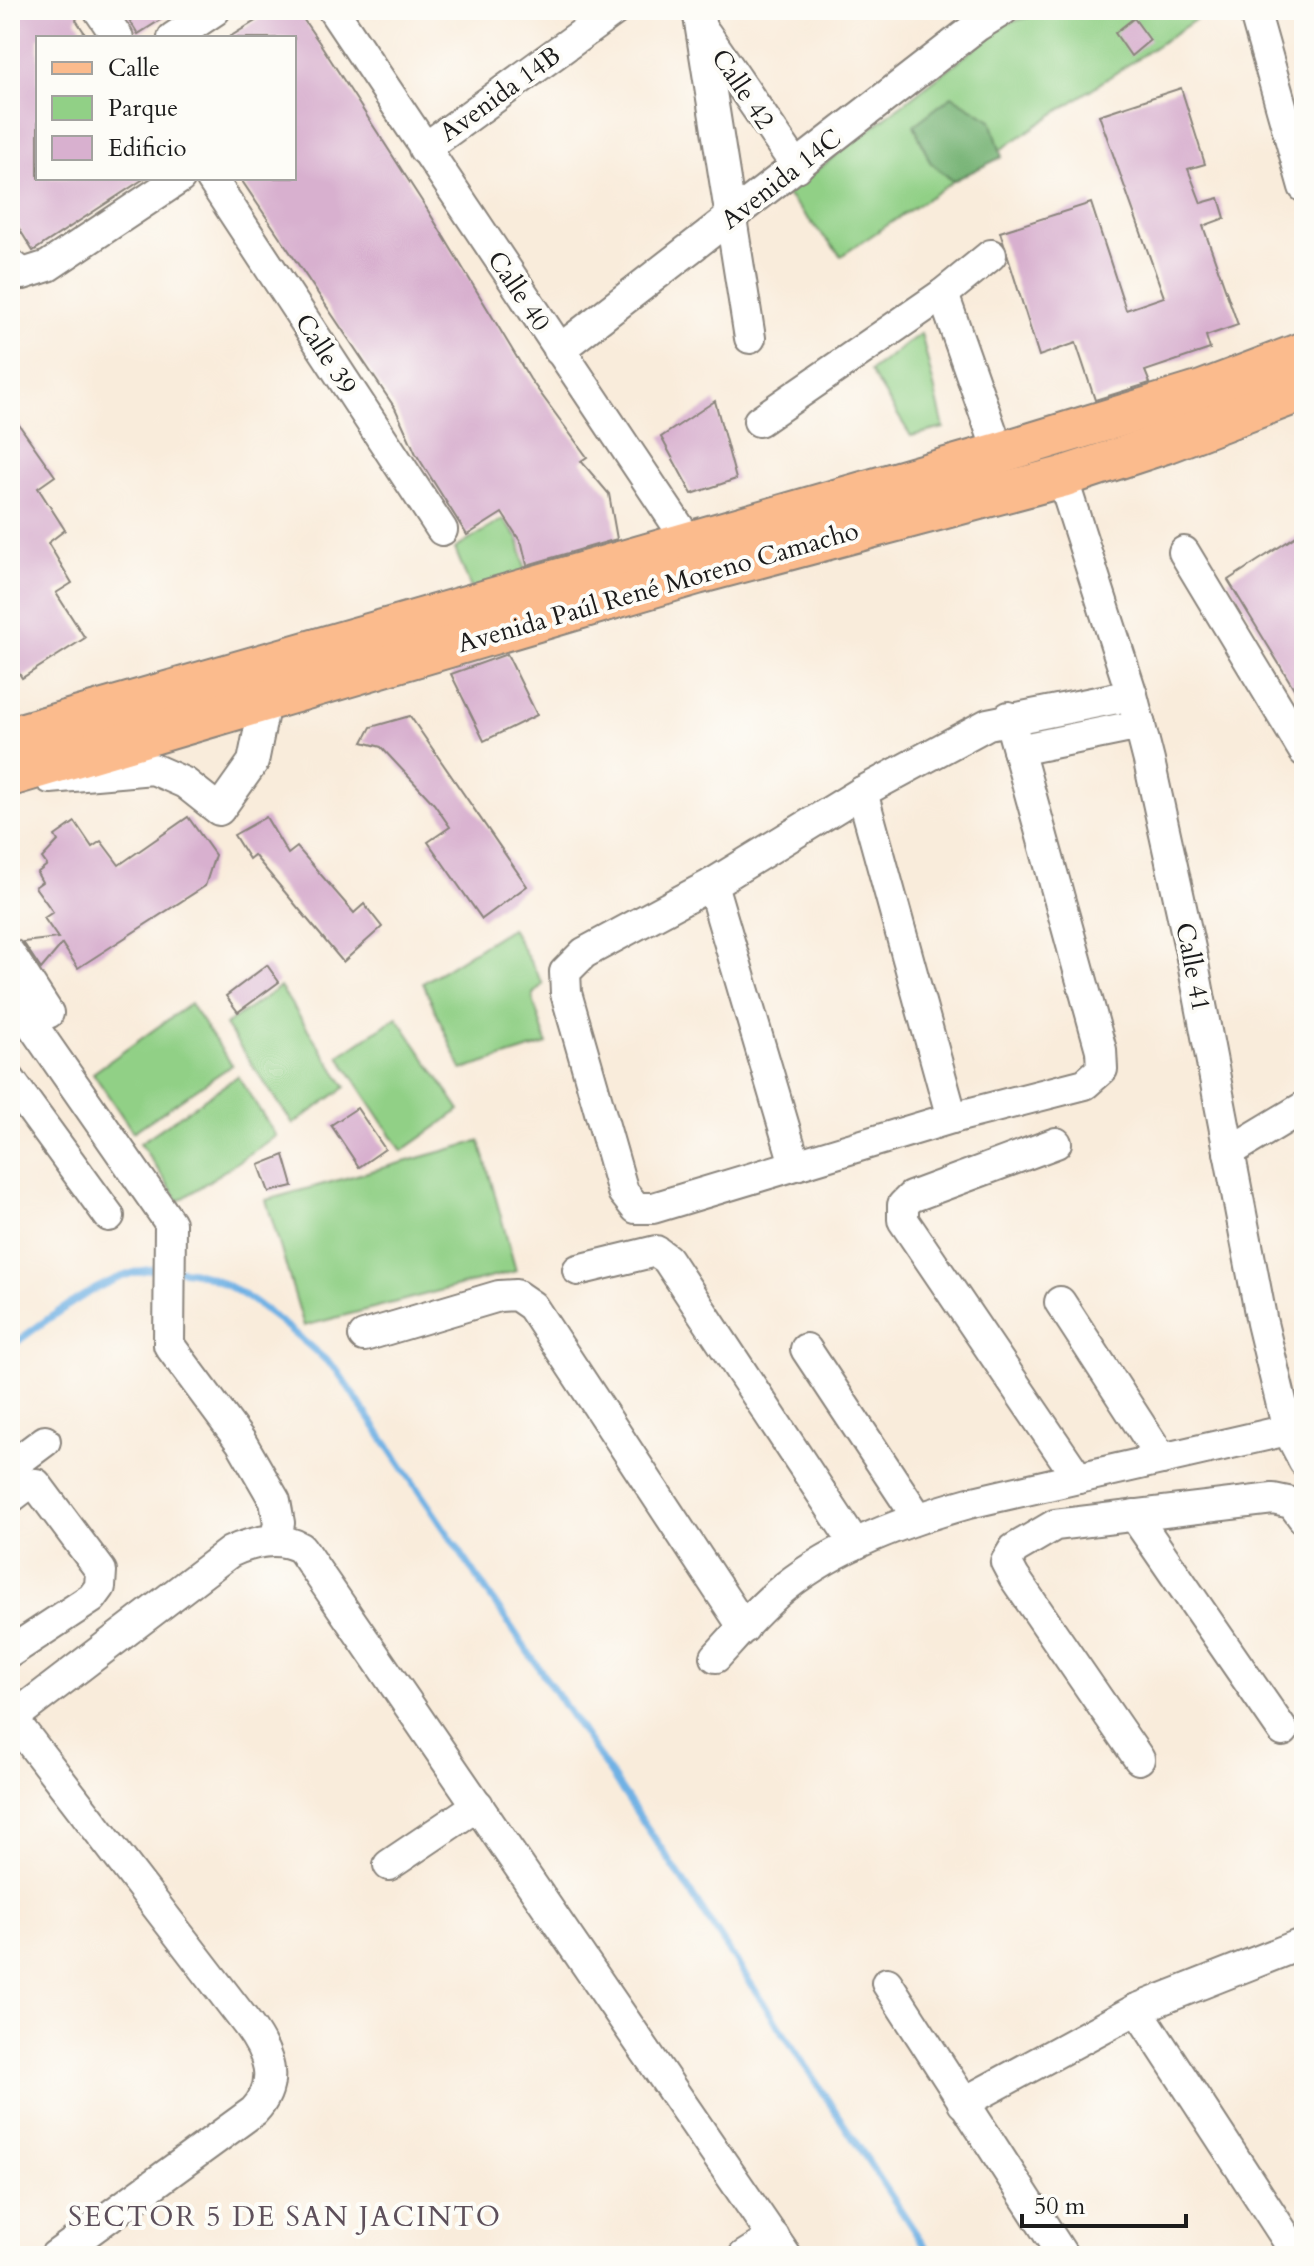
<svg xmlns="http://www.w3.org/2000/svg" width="1314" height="2266" viewBox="0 0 1314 2266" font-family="Cardo,serif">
<rect width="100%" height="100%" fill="#fdfcf7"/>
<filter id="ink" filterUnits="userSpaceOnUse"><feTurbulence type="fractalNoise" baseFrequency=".0125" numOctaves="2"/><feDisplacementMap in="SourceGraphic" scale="16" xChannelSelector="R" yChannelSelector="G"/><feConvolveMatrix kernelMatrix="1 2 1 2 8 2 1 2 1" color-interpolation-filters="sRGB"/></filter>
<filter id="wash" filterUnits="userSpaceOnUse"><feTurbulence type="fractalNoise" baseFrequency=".006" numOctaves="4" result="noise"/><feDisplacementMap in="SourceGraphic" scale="32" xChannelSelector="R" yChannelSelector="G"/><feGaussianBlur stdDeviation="1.8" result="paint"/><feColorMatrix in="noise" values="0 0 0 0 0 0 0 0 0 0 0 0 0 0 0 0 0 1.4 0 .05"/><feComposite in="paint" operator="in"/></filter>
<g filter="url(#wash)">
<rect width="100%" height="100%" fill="#f9ecdb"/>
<g fill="#91d086" stroke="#567651" stroke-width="2">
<polygon points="1052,10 1210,10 841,256 786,194 1008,23"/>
<polygon points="921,333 944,428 911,436 870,371"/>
<polygon points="503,519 519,540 526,574 472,591 455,549"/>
<polygon points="511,928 543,984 533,994 533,999 547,1044 462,1070 423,983"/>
<polygon points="280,987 346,1087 293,1124 225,1025"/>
<polygon points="190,1004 232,1065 133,1132 93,1073"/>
<polygon points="397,1017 460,1110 402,1151 339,1056"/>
<polygon points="238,1076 276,1136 179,1201 140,1143"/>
<polygon points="480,1141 516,1271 304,1326 266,1200"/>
</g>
<polygon fill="#74b273" stroke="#486748" stroke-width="2" points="952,96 991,120 1002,157 953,181 930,162 914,125"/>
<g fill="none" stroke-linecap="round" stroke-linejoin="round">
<g stroke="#6fb1e4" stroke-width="7">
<path d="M178 1270C231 1272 296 1335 336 1369L663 1851 931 2256"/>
<path d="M10 1347C48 1319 114 1266 162 1269"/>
</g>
</g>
<g id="blocks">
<g fill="#d8b0cf">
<polygon points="10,10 81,10 76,20 88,38 38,38 38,178 145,178 33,251 10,214"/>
<polygon points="123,10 176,10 138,34"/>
<polygon points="273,10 297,10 321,45 427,209 530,379 587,457 581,461 609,494 617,539 527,565 522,544 502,513 467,535 416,454 395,408 240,178 294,178 294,38 228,38"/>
<polygon points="1134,18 1150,40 1131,56 1115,33"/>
<polygon points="1181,88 1205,164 1188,169 1201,203 1219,198 1225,218 1203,226 1238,325 1206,336 1210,349 1145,371 1150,383 1095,400 1076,343 1039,356 1000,232 1091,203 1126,310 1164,297 1099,115"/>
<polygon points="715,401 736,479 692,494 661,437"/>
<polygon points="10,412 55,476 38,488 65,530 48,543 72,583 56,593 85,638 22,678 10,659"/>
<polygon points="1304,531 1304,705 1228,580"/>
<polygon points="507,654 537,715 484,741 451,674"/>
<polygon points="410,716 527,886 482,919 428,842 450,827 434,804 381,747 363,742 371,727"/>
<polygon points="188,817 215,855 205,886 78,968 62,944 41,969 23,942 58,938 44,918 53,912 35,887 42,882 37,873 47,865 42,858 58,841 55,836 75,822 92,847 101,841 119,865"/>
<polygon points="266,817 288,854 297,847 354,913 364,904 382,927 343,962 254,855 249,859 234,835"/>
<polygon points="267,965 279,982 238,1012 226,996"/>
<polygon points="357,1108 385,1149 359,1167 331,1125"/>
<polygon points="284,1155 293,1186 269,1192 259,1165"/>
</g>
</g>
</g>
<g filter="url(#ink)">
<use href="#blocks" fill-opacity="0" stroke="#8a847c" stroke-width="2"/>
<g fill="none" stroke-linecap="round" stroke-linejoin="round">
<g stroke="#8a847c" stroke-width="34">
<g id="minor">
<polyline points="99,10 118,38"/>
<polyline points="333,10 688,541 693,560"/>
<polyline points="698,10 750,338"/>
<polyline points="1254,10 1304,187"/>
<polyline points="706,34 797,167"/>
<polyline points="173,38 215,10"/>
<polyline points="424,149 615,10"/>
<polyline points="211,178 442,530"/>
<polyline points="10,264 23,274 48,266 180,178"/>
<polyline points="943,294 999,453"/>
<polyline points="559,350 977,26 1003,10"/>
<polyline points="759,421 943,294 991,255"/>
<polyline points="1062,477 1132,695 1149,761 1191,953 1262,1323 1288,1430 1304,1461"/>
<polyline points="1184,552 1304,751"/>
<polyline points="1009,717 1101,1050 1102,1069 1085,1084 952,1118 653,1208 636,1208 623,1192 566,993 565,972 584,953 712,884 862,792 988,724 1132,695"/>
<polyline points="1018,750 1140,725"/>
<polyline points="50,778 153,769 185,783 219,810 253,762 265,702"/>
<polyline points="862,792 952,1118"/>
<polyline points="712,884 795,1164"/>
<polyline points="10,954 48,1013"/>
<polyline points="10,993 170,1223 169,1345 241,1442 275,1501 279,1523 275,1541"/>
<polyline points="10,1080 109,1216"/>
<polyline points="1056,1143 911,1197 903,1205 903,1220 1078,1478"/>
<polyline points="1229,1152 1304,1107"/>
<polyline points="578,1270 656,1251 667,1259 855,1544"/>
<polyline points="1060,1302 1162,1459"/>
<polyline points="364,1336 499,1296 516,1295 532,1306 744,1628"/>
<polyline points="806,1349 918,1518"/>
<polyline points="10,1467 45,1441"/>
<polyline points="10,1498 27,1485 36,1484 101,1571 100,1587 92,1598 10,1652"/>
<polyline points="1134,1515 1283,1731"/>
<path d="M716 1657C738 1633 760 1607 785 1587 838 1545 905 1521 969 1503L1288 1430"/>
<path d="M12 1718 248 2025C268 2052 281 2082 254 2111L55 2256"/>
<path d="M10 1720 230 1552C252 1542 279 1535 301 1548L786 2256"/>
<polyline points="1139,1759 1014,1577 1006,1562 1014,1549 1055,1525 1273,1499 1292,1503 1304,1519"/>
<polyline points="389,1865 478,1805"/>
<polyline points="887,1983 1063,2256"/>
<polyline points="1137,2009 1298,2256"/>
<polyline points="963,2103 1137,2009 1304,1943"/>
<polyline points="744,2256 774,2237"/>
</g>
</g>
<g stroke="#8a847c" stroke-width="44">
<g id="major">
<polyline points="10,737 999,453 1202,391 1304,352"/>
<polyline points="10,776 697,574 1062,477 1165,443 1304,390"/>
</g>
</g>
<use href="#minor" stroke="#fff" stroke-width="30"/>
<use href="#major" stroke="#fbbb8d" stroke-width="40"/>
</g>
</g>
<g text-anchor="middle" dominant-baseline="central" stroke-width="8" stroke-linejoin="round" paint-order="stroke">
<g font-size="26" fill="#1c1c1c" stroke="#fdfcf7">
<text transform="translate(743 89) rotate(56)">Calle 42</text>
<text transform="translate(500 94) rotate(-36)">Avenida 14B</text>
<text transform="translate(781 179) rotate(-38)">Avenida 14C</text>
<text transform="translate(519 291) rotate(56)">Calle 40</text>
<text transform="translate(326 354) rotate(57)">Calle 39</text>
<text transform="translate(658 587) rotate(-16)">Avenida Paúl René Moreno Camacho</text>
<text transform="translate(1193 967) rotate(79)">Calle 41</text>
</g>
<g font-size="28" letter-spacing="2" fill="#5e505b" stroke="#fdfcf7">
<text x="285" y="2217">SECTOR 5 DE SAN JACINTO</text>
</g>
</g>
<rect width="1314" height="2266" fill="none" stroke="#fdfcf7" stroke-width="40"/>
<rect x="36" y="36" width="260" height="144" fill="#fdfcf7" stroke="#a3a29f" stroke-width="2"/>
<rect x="52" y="62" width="40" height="12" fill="#fbbb8d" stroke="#a3a29f" stroke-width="2"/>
<text x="108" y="76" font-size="24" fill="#1c1c1c">Calle</text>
<rect x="52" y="96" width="40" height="24" fill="#91d086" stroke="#a3a29f" stroke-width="2"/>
<text x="108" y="116" font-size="24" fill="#1c1c1c">Parque</text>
<rect x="52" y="136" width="40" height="24" fill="#d8b0cf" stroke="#a3a29f" stroke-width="2"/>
<text x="108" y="156" font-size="24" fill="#1c1c1c">Edificio</text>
<path d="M1022 2214v12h164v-12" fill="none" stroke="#1c1c1c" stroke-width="4"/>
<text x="1034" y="2214" font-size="24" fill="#1c1c1c" stroke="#fdfcf7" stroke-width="6" paint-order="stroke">50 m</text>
</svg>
